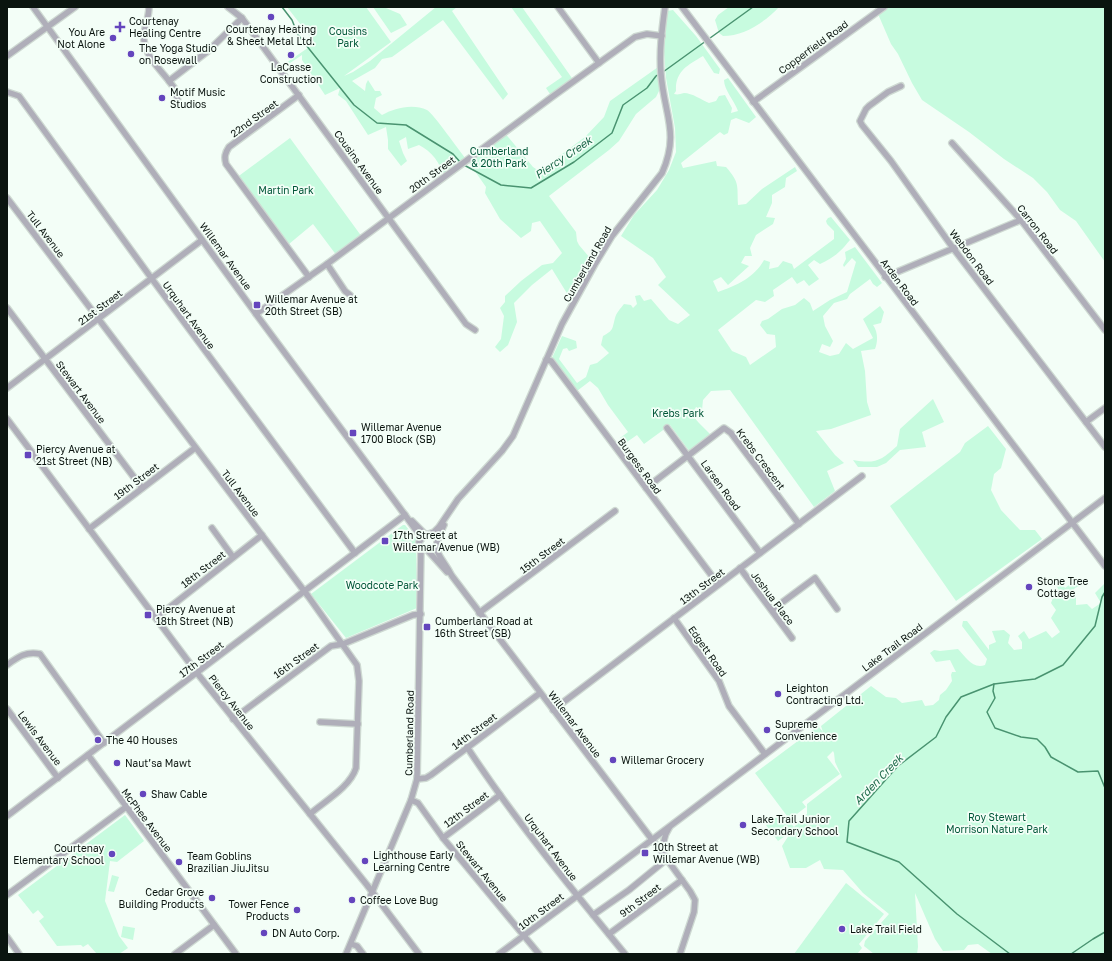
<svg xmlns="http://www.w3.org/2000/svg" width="1112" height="961" viewBox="0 0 1112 961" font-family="'Golos Text',sans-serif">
<rect width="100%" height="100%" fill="#f3fef7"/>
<g fill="#c7fbdf">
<path d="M287 7H366L391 42 344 76 353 72 370 61 436 7H457L452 11 508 94 503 100 443 20 392 57 382 59 375 68 352 81 365 91 366 84 368 80 375 91H380L382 95 376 98 374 108 382 115C394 108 413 103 427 110 433 113 460 152 467 160L504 132 533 167 539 171 585 137 604 117 610 101 661 65 662 85 656 97 636 114 619 141 609 150 549 196 576 232 577 241 579 245 595 264 576 298 568 295 552 269 532 285 514 303 517 322 508 345 500 352 495 347 501 339 504 316 500 308 505 302V296L521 281 542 265 553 263 562 253 540 221 532 223 531 231 521 238 500 219 485 193 486 187 467 160 444 177C440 162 432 152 419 145L408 149 406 137 399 141 403 153 407 161 401 166 388 149V140L386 127 368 135 346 101 338 95 340 88 325 95 302 60V55L287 65 286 63 315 43Z"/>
<polygon points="373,7 386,7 386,8 400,14 407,25 391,33"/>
<polygon points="511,7 522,7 574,81 552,97 546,88 562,77"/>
<path d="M729 7H779C765 22 744 36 723 36L719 33 715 20 718 15Z"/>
<polygon points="875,7 1105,7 1105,262 1076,221 1060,210 1047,192 1033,178 1004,159 969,132 922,100 912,83 898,54 891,44"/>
<path d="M673 10 696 36 720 69 719 74 714 73 703 56C688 65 675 71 676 91L674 94C678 95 680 94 684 93 692 93 702 100 709 103L716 101 719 96 725 95 732 108 731 113 738 111C734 100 724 90 724 80L728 78 756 117 749 123 736 118 731 120 728 133 724 135 720 132 681 163 683 168 716 161 717 166 726 167C740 183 737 185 738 205L746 204 762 189 795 167 797 171 786 178 785 187 772 195V203L766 217 775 218 773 224 756 235 750 248 752 256H745L741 263 749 266 728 285 721 277 713 281 718 292C736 286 755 277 764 260L770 262 769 269 778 267 783 261 792 264 794 269 834 239V231L827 224 826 221 828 218 831 217 850 240C840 252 835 257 820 264L814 260 808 265 819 279 809 286 804 280 797 284 792 277 773 290 774 296 765 302 756 300 718 330 732 351 746 357 750 365 776 347 775 335 767 334 760 325 762 321 768 319 782 309 795 305 804 298 810 303 813 311 830 300 847 292 856 262 852 258 844 267 843 265 846 259 845 252 855 247 882 283 877 287 873 284 870 279 850 294 847 299 834 303 823 316 825 326 833 341 830 347 822 344 819 352 830 356 839 354 846 343 853 349 873 338 863 319 880 306 884 312 881 323 873 325C878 332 878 341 875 349L861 351 865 371 867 402 871 415 831 429 816 431 835 455 844 463 827 471 835 491 814 507 730 390 711 391 703 400 702 410 696 407 692 415 699 423 713 437 690 452 670 425 644 444 637 435 624 444 620 438 628 432 608 405 598 388 590 381 577 391 552 358 562 336 576 341 577 348 569 351 567 348 563 349 559 359 577 383 586 377 590 365 597 363 609 353 601 345 603 336C614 330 612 329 615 318 616 313 621 308 624 304L631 305 633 308 637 304 635 296 640 295 644 301 651 299 669 320 678 324 690 315 658 285 666 277 653 258 621 236 634 215 657 190 669 170 676 152 675 128 666 78 664 51 667 11Z"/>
<polygon points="290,138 362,237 337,256 313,224 289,244 271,226 236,178"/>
<path d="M933 399 944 422 922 432 926 447 900 450 886 463 877 467H858L853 460C875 464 881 461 897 446L900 429Z"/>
<polygon points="988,426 1006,449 1001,468 994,474 991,490 1001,510 1020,530 1035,530 1042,539 956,601 890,506 960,452 965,443"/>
<polygon points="403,525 405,525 416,539 417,608 346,638 311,594"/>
<path d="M1056 577 1060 580 1065 588 1076 580 1079 586 1075 588 1071 593 1076 594V605L1087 604 1092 609 1101 603 1095 593 1105 583V954H992L978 944 968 945 964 950 943 951 935 939 915 893 918 947 917 954H874L864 946 865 941 889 914 863 893 843 870 824 869 820 860 806 868H790L782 846 791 832 778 841 766 825 782 813 794 827 807 814V804L842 777 835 762 834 753 833 751 827 757 840 774 802 802 806 807 793 817 787 816 755 773 818 726 823 732 821 726 871 686 886 697 896 698 902 703 922 700 925 706 933 705 939 700 940 695 946 690 952 681 951 675 952 672H956L950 660 936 662 930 653 934 650 940 651 958 649C965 656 973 670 985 665L987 659 962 626 963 621H967L989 650V645L996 642 992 631 1004 630 1010 635 1008 643 1014 650 1022 649V642L1018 636 1024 631 1029 639 1046 631 1052 638 1060 632 1051 618 1056 610 1051 603 1053 598 1058 596 1060 592 1053 580Z"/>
<polygon points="125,815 144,841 117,862 110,861 105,901 119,936 128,948 119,954 97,954 88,944 83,947 81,945 57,946 39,921 44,917 38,910 33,914 18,895"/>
<polygon points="112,875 119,877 114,892 108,891"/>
<polygon points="846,883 884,914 859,944 862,948 857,954 794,954"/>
<polygon points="123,926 135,928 133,940 121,937"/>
</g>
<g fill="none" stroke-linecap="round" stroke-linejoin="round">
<g stroke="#499370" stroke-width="1.5">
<polyline points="282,7 292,20 298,35 354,105 377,123 406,125 453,154 461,163"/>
<polyline points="663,72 753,7"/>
<polyline points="464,165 501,185 531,188 574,162 612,133 623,105 647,88 656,76 659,74"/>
<polyline points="994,684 993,691 995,698 987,712 995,728 1021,737 1037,739 1045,747 1051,757 1078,772 1098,771 1105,788"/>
<polyline points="1010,954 957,914 899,862 847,842 849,821 898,766 936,737 946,717 961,697 994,684 1035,679 1063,665 1095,626 1102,597 1105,592"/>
<polyline points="1071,954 1093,939 1105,932"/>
</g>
<g stroke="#ced9d2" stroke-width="8">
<g id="minor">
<polyline points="33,7 256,314 405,515 418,533 420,539"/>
<path d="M149 7C149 17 145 25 144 35 142 53 159 68 169 81L208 51 242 18"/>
<polyline points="228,7 242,18 466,324 475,330"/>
<polyline points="558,7 599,63"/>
<polyline points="682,7 1105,566"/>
<polyline points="7,56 75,7"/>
<polyline points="169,81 175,89 178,102"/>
<polyline points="901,86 888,92 869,106 866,109 860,121 862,125 891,161 953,248 1105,447"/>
<polyline points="7,92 19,96 152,279 355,553"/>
<path d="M299 95 229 147C225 153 224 157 226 164L309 277"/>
<polyline points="753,102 884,7"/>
<polyline points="952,143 1021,220 1105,330"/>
<path d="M7 198 308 596 357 665 359 681 356 768C350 787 325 801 310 814"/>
<polyline points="327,264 345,291 350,295"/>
<polyline points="885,277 1021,220"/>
<polyline points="7,308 142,488"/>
<polyline points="256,314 327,264 552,97 635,37 647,34 662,36"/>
<polyline points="546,360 551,361 718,584"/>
<polyline points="7,388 202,240"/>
<polyline points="7,419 197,673 367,885 419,954"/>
<polyline points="1086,422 1105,408"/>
<polyline points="667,428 760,553"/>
<polyline points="646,488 724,428 731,433 799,524"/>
<polyline points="412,521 426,535"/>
<path d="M444 525C429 554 439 551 452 576L666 858 690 891 695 900 694 912 680 954"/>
<polyline points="212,528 233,557"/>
<polyline points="89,529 195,448"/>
<path d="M429 534 434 532 439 527 458 499 502 451 513 436 562 324 595 264 612 236 662 173C680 133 664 114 661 74 659 52 662 29 665 7"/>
<polyline points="429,552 447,572"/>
<polyline points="740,568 792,638"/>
<polyline points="772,610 815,578 837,609"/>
<polyline points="479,613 615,511"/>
<polyline points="156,618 262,535"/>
<polyline points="674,618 719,681 729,706 765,754"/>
<path d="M7 665C18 657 26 651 40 654L104 743"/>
<polyline points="7,709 58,778"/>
<polyline points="553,710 862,476"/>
<polyline points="233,719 331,646 343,644 413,615 421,614"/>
<polyline points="320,722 358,724"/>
<path d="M467 747C515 820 570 887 625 954"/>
<polyline points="88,755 236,954"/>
<polyline points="417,779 426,778 431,775 540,693"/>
<polyline points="411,800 418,803 443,838 539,954"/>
<polyline points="7,816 405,515"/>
<polyline points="443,838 500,795"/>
<path d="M665 856C662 845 663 837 669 828"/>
<polyline points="7,895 126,807"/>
<polyline points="593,915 629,890 667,859"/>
<polyline points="609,934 682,880"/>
<polyline points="7,937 19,954"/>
<polyline points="351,944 357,946 363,954"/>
<polyline points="175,954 214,925"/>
<polyline points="346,954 411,800 417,779 421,548 419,542 424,536 429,534 432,536"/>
<polyline points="499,954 600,879 1105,498"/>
</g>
</g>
<use href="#minor" stroke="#afaeb9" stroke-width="5.5"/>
</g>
<g fill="#6445bd" stroke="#f3fef7" stroke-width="1.5">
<circle cx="271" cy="17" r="4"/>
<path d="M118 21h4v4h4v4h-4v4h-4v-4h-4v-4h4z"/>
<circle cx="113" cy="38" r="4"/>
<circle cx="131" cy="54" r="4"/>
<circle cx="291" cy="55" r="4"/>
<circle cx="162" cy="98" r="4"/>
<rect x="253" y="301" width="8" height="8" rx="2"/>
<rect x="349" y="429" width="8" height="8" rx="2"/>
<rect x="24" y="451" width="8" height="8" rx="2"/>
<rect x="381" y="537" width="8" height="8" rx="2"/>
<circle cx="1029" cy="587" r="4"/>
<rect x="144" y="611" width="8" height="8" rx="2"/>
<rect x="423" y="623" width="8" height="8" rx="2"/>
<circle cx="778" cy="694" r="4"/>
<circle cx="767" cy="730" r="4"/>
<circle cx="98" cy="740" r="4"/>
<circle cx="613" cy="760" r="4"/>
<circle cx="117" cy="763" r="4"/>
<circle cx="143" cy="794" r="4"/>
<circle cx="743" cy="825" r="4"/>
<rect x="641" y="849" width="8" height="8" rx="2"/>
<circle cx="112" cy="854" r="4"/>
<circle cx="365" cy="861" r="4"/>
<circle cx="179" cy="862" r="4"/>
<circle cx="212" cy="898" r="4"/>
<circle cx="352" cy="900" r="4"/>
<circle cx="297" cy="910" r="4"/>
<circle cx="842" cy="929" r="4"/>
<circle cx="264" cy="933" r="4"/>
</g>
<g text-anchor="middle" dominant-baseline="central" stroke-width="3.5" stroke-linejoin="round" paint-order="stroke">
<g font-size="10" fill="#0a140f" stroke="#f3fef7" text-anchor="start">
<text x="129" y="21">Courtenay<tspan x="129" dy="12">Healing Centre</tspan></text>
<text x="271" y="29" text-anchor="middle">Courtenay Heating<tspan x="271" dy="12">&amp; Sheet Metal Ltd.</tspan></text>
<text x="105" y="32" text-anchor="end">You Are<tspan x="105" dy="12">Not Alone</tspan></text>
<text x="139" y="48">The Yoga Studio<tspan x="139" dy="12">on Rosewall</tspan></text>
<text x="291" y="67" text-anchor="middle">LaCasse<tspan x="291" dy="12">Construction</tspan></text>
<text x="170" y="92">Motif Music<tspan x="170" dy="12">Studios</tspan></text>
<text x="265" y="299">Willemar Avenue at<tspan x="265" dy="12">20th Street (SB)</tspan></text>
<text x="361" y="427">Willemar Avenue<tspan x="361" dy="12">1700 Block (SB)</tspan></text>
<text x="36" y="449">Piercy Avenue at<tspan x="36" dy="12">21st Street (NB)</tspan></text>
<text x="393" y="535">17th Street at<tspan x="393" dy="12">Willemar Avenue (WB)</tspan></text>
<text x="1037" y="581">Stone Tree<tspan x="1037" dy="12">Cottage</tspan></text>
<text x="156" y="609">Piercy Avenue at<tspan x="156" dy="12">18th Street (NB)</tspan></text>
<text x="435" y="621">Cumberland Road at<tspan x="435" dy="12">16th Street (SB)</tspan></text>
<text x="786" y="688">Leighton<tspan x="786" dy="12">Contracting Ltd.</tspan></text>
<text x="775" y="724">Supreme<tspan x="775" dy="12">Convenience</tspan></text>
<text x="106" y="740">The 40 Houses</text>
<text x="621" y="760">Willemar Grocery</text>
<text x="125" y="763">Naut’sa Mawt</text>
<text x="151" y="794">Shaw Cable</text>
<text x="751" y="819">Lake Trail Junior<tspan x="751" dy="12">Secondary School</tspan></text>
<text x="653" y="847">10th Street at<tspan x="653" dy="12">Willemar Avenue (WB)</tspan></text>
<text x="104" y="848" text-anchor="end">Courtenay<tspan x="104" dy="12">Elementary School</tspan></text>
<text x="373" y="855">Lighthouse Early<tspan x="373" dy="12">Learning Centre</tspan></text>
<text x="187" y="856">Team Goblins<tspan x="187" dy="12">Brazilian JiuJitsu</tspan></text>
<text x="204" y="892" text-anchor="end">Cedar Grove<tspan x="204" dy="12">Building Products</tspan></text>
<text x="360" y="900">Coffee Love Bug</text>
<text x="289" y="904" text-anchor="end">Tower Fence<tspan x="289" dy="12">Products</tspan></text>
<text x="850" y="929">Lake Trail Field</text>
<text x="272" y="933">DN Auto Corp.</text>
</g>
<g font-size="10" fill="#005638" stroke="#f3fef7">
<text x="348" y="31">Cousins<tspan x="348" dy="12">Park</tspan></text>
<text x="499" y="151">Cumberland<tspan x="499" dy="12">&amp; 20th Park</tspan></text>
<text x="286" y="190">Martin Park</text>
<text x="678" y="413">Krebs Park</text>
<text x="382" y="585">Woodcote Park</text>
<text x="997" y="817">Roy Stewart<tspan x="997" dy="12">Morrison Nature Park</tspan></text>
</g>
<g font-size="10" fill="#0a140f" stroke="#f3fef7">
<text transform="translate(813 47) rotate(-36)">Copperfield Road</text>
<text transform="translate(254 118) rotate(-36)">22nd Street</text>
<text transform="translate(359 162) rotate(54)">Cousins Avenue</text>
<text transform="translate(432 174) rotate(-36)">20th Street</text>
<text transform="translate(1038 229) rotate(52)">Carron Road</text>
<text transform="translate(46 234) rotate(53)">Tull Avenue</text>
<text transform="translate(226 256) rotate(54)">Willemar Avenue</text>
<text transform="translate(972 257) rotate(53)">Webdon Road</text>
<text transform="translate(587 264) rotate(-60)">Cumberland Road</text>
<text transform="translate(900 282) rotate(53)">Arden Road</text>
<text transform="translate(100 307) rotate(-37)">21st Street</text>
<text transform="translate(189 315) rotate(54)">Urquhart Avenue</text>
<text transform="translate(81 392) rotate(53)">Stewart Avenue</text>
<text transform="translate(761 459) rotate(53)">Krebs Crescent</text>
<text transform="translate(640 466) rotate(54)">Burgess Road</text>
<text transform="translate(136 481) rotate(-37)">19th Street</text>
<text transform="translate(721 485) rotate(54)">Larsen Road</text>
<text transform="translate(241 493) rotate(53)">Tull Avenue</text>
<text transform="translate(542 555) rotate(-37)">15th Street</text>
<text transform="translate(203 569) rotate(-38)">18th Street</text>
<text transform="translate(702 586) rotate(-37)">13th Street</text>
<text transform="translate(773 598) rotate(53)">Joshua Place</text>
<text transform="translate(892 647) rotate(-37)">Lake Trail Road</text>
<text transform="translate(708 651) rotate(55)">Edgett Road</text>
<text transform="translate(201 659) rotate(-37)">17th Street</text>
<text transform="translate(296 660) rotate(-36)">16th Street</text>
<text transform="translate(232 702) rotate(52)">Piercy Avenue</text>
<text transform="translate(575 724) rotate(53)">Willemar Avenue</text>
<text transform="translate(474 731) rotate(-37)">14th Street</text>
<text transform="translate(409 733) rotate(-89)">Cumberland Road</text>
<text transform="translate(40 738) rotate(53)">Lewis Avenue</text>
<text transform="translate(466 809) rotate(-37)">12th Street</text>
<text transform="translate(147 820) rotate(53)">McPhee Avenue</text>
<text transform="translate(551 847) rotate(53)">Urquhart Avenue</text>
<text transform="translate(482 871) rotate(51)">Stewart Avenue</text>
<text transform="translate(640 900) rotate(-37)">9th Street</text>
<text transform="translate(541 911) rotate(-37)">10th Street</text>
</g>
<g font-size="11" font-style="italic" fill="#1b6748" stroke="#f3fef7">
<text transform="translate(563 157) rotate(-34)">Piercy Creek</text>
<text transform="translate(878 779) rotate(-46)">Arden Creek</text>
</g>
</g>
<rect width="1112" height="961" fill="none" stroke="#0a140f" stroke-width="16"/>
</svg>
